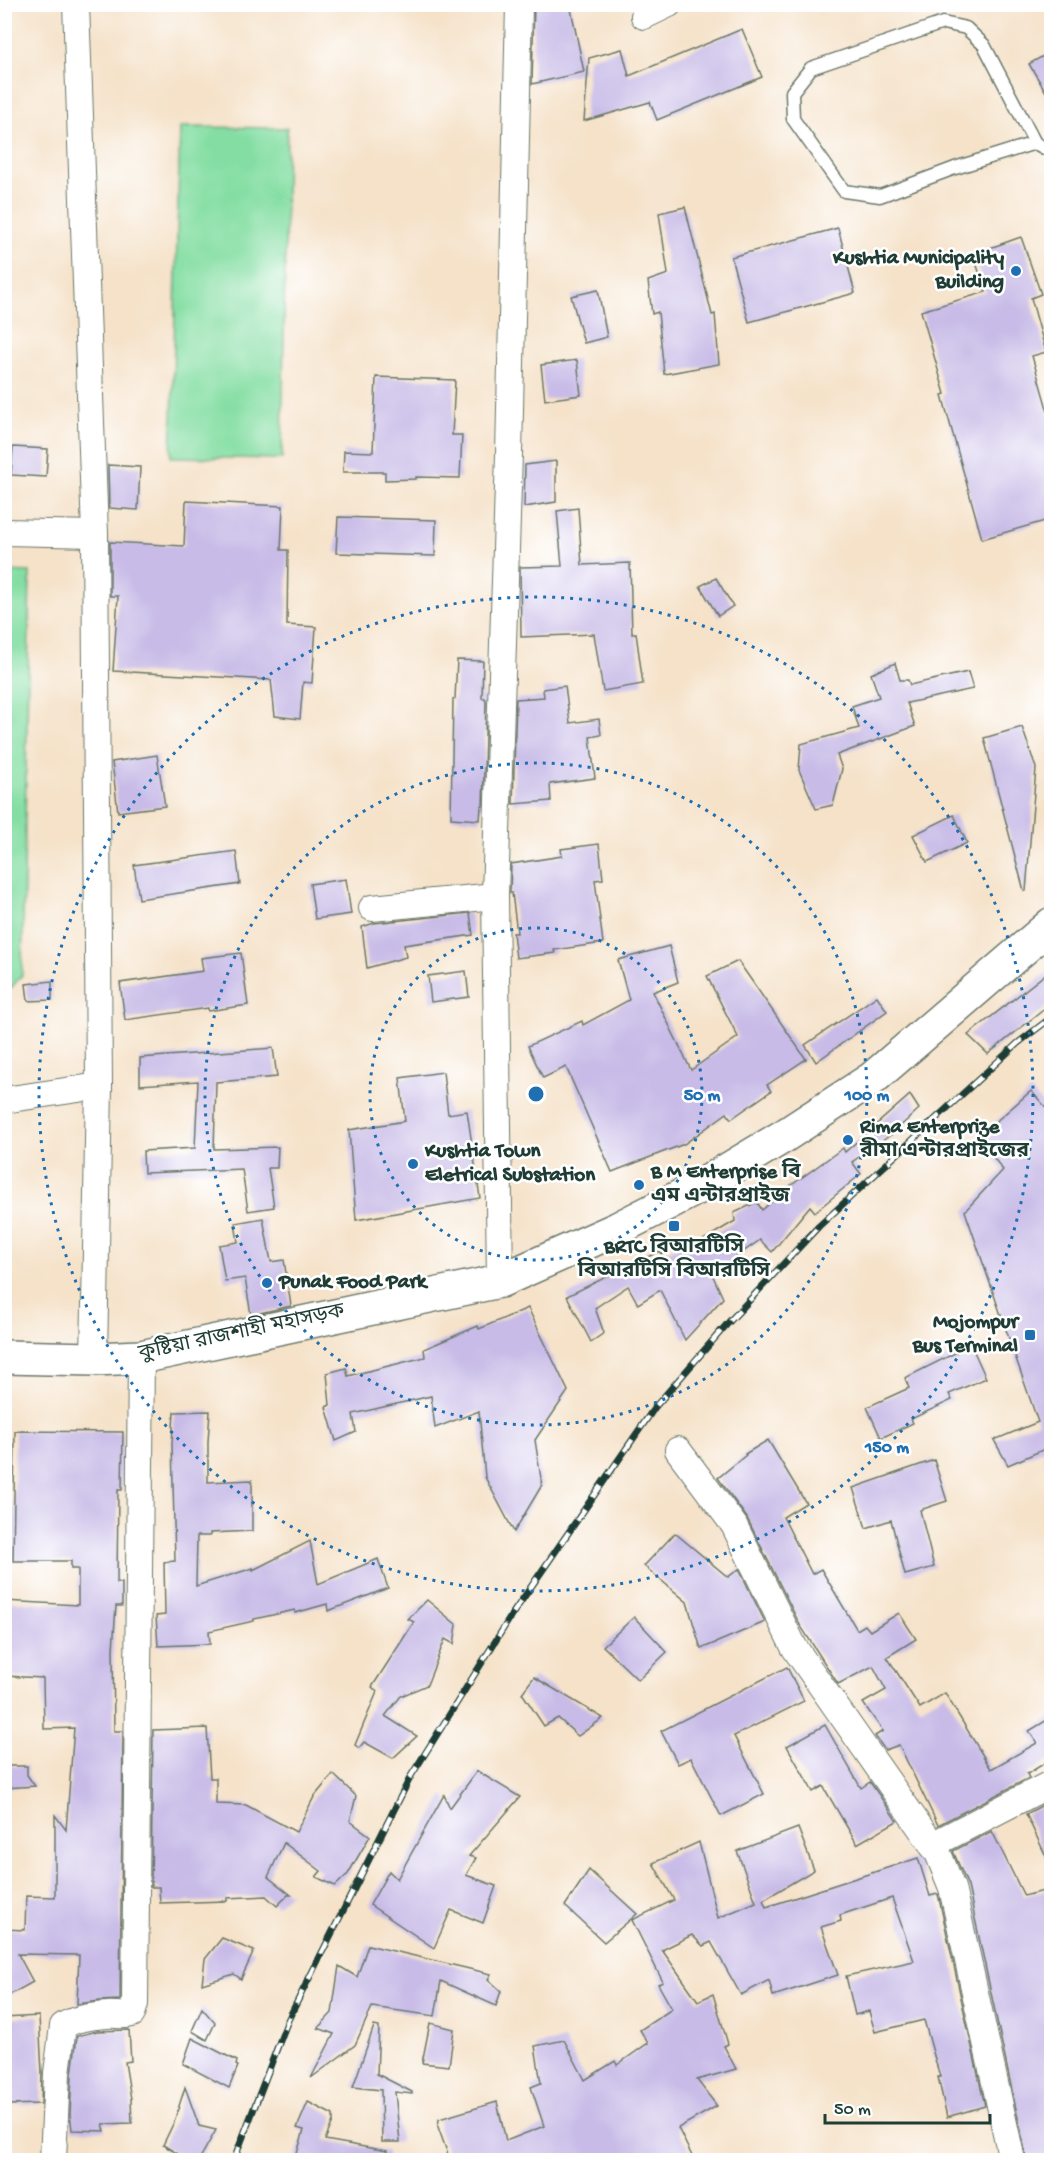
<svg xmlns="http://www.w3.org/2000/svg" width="1056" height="2165" viewBox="0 0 1056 2165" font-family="'Gochi Hand','Noto Sans Bengali',sans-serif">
<rect width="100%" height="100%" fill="#fff"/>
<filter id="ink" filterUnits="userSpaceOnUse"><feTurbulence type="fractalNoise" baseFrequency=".0167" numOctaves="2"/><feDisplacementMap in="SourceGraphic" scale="12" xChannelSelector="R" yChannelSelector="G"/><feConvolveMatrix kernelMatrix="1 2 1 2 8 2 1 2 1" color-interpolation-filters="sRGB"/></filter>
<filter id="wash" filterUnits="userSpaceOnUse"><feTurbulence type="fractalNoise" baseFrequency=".008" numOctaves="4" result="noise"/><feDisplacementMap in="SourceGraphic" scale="24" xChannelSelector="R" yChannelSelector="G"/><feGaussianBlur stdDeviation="1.35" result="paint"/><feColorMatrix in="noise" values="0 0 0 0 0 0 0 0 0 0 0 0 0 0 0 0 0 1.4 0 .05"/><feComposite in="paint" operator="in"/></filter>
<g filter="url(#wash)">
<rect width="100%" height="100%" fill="#f5e2c9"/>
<g fill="#84dea3" stroke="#528e6c" stroke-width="1.5">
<polygon points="180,127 287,128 282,459 171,457"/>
<polygon points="5,571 30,572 22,975 7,993 4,993"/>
</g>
<g id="blocks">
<g fill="#c8bbe7">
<polygon points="534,4 570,4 584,72 532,84"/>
<polygon points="742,29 762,77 657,120 650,102 584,121 589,58 622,49 629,76"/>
<polygon points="1052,51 1052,102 1029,64"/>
<polygon points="685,207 712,315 715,314 719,364 664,374 658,312 652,314 648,281 668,274 659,213"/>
<polygon points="838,228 855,293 749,322 731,257"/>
<polygon points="1021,237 1041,294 1031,298 1046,352 1032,356 1052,426 1052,519 982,539 942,395 945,394 921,311 986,292 973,254"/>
<polygon points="598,290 607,337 584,343 571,296"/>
<polygon points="577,360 581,395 545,400 541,365"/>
<polygon points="376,377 455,380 452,435 462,435 460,478 416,477 416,479 385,480 385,472 343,472 344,451 373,452"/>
<polygon points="13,447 48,449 46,477 11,475"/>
<polygon points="556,461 556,502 524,507 525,465"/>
<polygon points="108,465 140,467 138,510 109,508"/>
<polygon points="186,501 283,506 281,550 288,550 287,625 316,627 312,683 303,682 300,719 275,716 271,680 113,671 118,596 110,596 110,542 184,546"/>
<polygon points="578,508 582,565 630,563 632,634 636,633 643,684 603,691 594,634 521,637 520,567 562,566 557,511"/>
<polygon points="338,517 436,520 435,556 336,553"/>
<polygon points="716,578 733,606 718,616 700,586"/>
<polygon points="457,660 483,661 482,698 485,698 486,701 483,806 481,807 480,820 451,818 453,699 455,699"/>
<polygon points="895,663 900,680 908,680 910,685 968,672 973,689 907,703 915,726 837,755 842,769 833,805 816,809 799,770 801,744 859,728 852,706 879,697 871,674"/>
<polygon points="565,686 570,723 599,719 601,735 590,737 595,778 550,784 551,801 513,804 516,699 544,697 543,689"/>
<polygon points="1022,727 1036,768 1026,891 1024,891 984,738"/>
<polygon points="157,755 165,806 118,812 112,762"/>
<polygon points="954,815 967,843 927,862 913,835"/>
<polygon points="599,844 603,879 595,880 603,943 554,950 555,953 516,958 513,933 517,933 512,893 510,893 511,864 562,856 561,849"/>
<polygon points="236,851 240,884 139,899 134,865"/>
<polygon points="346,879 351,914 315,919 310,884"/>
<polygon points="470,913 473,935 404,945 406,957 367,968 362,927 374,923"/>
<polygon points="669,946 678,982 653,992 691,1070 738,1037 707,976 738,961 806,1059 767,1085 771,1091 731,1119 727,1113 684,1144 612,1172 566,1067 543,1078 528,1046 582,1021 583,1025 629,1000 618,960"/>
<polygon points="241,953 248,1005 208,1011 208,1008 125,1020 120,983 203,971 201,958"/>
<polygon points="1052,969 1052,1003 988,1054 968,1035"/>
<polygon points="466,971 469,997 431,1002 428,976"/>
<polygon points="52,981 52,1000 28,1001 26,984"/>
<polygon points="877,996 887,1011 816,1062 805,1045"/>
<polygon points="273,1048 277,1077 216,1082 214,1149 278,1147 277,1168 268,1168 274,1207 248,1211 242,1169 144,1173 143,1151 195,1148 198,1081 140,1085 140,1058"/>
<polygon points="443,1072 448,1114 467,1111 480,1198 356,1220 349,1130 405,1121 400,1078"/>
<polygon points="1031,1091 1052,1114 1052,1452 1049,1452 1047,1448 1008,1465 994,1440 1038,1422 965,1211 1003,1170 978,1137"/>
<polygon points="910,1095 919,1109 892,1134 852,1162 861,1174 815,1212 810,1206 772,1252 760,1240 712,1274 723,1298 685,1340 660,1290 638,1304 628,1286 595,1308 604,1333 591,1342 567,1296 660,1251 661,1254 692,1240 695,1245 735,1221 734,1213 757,1202 762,1210 786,1189 843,1148 845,1152"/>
<polygon points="263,1218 271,1262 284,1260 291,1306 251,1315 245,1278 225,1281 219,1245 238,1242 235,1223"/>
<polygon points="528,1308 568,1391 535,1440 542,1485 514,1532 485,1477 479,1411 435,1428 431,1396 353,1414 356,1432 336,1441 326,1407 330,1405 327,1373 346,1368 348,1376 425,1357 424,1349 478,1326 479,1329"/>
<polygon points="971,1345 986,1378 949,1394 952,1400 911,1419 913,1423 881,1438 867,1407 909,1388 905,1378"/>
<polygon points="210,1411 208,1442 208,1482 252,1480 252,1531 210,1533 210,1536 197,1536 196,1586 253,1568 253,1570 310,1541 318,1584 378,1559 388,1588 328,1611 327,1604 295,1613 295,1610 254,1619 254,1621 209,1631 210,1644 158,1646 156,1616 165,1615 164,1562 175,1561 172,1444 174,1412"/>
<polygon points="15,1431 123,1432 122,1490 118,1490 117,1583 122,1583 122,1606 116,1606 113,1649 114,1731 123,1731 120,2000 100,2001 77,2004 79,1955 18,1954 33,1982 4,1998 4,1929 25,1930 26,1896 55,1897 55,1815 66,1830 74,1728 44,1729 43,1678 4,1676 4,1601 78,1605 78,1569 71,1569 71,1561 13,1561"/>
<polygon points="768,1440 806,1503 783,1517 812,1574 821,1569 857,1630 865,1625 870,1631 899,1613 916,1639 887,1657 920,1708 945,1693 991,1769 1037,1743 1029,1731 1052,1717 1052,1766 1048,1761 1027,1774 1029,1778 938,1825 899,1745 885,1750 875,1736 883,1731 863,1703 886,1690 873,1666 838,1684 800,1625 747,1518 718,1478 746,1455 745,1454"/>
<polygon points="934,1460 947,1501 920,1510 934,1567 905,1575 891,1520 866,1528 853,1488"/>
<polygon points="675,1533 728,1577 739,1569 765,1622 701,1649 687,1602 644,1566"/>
<polygon points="427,1600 457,1625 454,1644 445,1639 427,1685 401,1696 385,1716 417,1736 393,1758 364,1742 359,1748 355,1745 377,1692 372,1687 414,1622 408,1619"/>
<polygon points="634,1617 667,1652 638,1680 603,1646"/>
<polygon points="787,1667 804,1701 734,1736 764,1794 721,1816 691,1758 678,1764 661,1731"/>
<polygon points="534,1677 603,1718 578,1736 558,1718 544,1726 522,1693"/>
<polygon points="825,1725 861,1788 870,1782 897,1821 857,1844 823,1786 813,1792 787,1746"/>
<polygon points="207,1728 210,1778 216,1778 216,1804 246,1805 296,1832 314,1797 333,1774 356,1796 350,1821 370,1836 348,1874 335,1886 316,1877 321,1871 284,1843 268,1877 291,1895 288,1895 277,1906 266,1896 227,1898 227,1901 160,1903 159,1887 151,1887 153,1730"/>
<polygon points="5,1766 27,1766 27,1775 35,1786 5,1788"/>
<polygon points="477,1771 520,1797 469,1856 476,1858 466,1875 496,1886 483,1923 451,1910 434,1948 370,1905 389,1871 397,1879 444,1795 450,1808"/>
<polygon points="1052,1800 1052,1869 1026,1814"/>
<polygon points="798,1828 814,1870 763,1900 766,1907 918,1858 930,1896 938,1894 985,2106 947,2117 938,2077 940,2077 924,2020 875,2032 869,2011 855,2015 846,1976 914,1961 892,1898 840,1915 841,1921 821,1927 838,1975 773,1996 769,1980 741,1995 711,1942 703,1946 692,1935 662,1950 698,2001 713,1994 728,2044 724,2046 736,2069 697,2080 717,2106 678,2128 694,2160 450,2160 438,2127 439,2119 497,2102 506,2141 544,2126 531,2087 541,2083 535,2046 564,2040 585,2080 615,2061 617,2065 648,2043 640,2030 672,2009 658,1984 663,1982 632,1920 674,1900 653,1863 699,1842 718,1918 756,1902 737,1851"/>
<polygon points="992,1831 1024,1896 1052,1889 1052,2160 1027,2160 968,1886 953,1851"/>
<polygon points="589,1870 637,1914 604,1942 565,1906"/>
<polygon points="222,1938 254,1951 241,1979 234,1974 202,1984 205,1959"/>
<polygon points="368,1945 491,1974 488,1979 501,1991 496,2006 441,1981 435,2016 372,2007 355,2045 311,2078 334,2034 318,2028 332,2013 339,1966 357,1977"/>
<polygon points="202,2008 215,2023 207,2040 192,2031"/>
<polygon points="39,2016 42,2073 41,2104 6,2105 7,2039 4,2039 4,2018"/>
<polygon points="430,2023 454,2029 449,2066 422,2063"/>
<polygon points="374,2026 379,2027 377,2074 412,2092 412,2094 395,2092 400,2142 382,2142 381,2090 353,2087"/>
<polygon points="129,2030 131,2061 125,2062 131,2099 132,2123 103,2124 105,2131 72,2130 70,2114 72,2074 77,2036 97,2031"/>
<polygon points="192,2038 237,2061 236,2065 238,2066 229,2088 183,2064"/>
<polygon points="185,2087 199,2126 216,2130 199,2160 188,2160 163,2145 174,2122"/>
<polygon points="308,2102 333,2115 333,2121 325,2140 387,2151 387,2160 295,2160 304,2130 297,2128"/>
</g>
</g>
</g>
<g filter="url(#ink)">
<use href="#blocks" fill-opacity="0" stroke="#6a7768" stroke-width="1.5"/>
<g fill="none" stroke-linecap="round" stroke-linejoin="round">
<g stroke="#6a7768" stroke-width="15">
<polyline id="lane" points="1035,143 955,168 880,196 844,191 793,119 792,92 811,68 943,23 966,28 984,45 1035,143 1052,152"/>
</g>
<g stroke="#6a7768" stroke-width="28">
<g id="street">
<polyline points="76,4 95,534 99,1086 94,1359"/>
<polyline points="644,16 669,4"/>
<polyline points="4,532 95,534"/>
<polyline points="372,908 495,896"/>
<polyline points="4,1100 99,1086"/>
<polyline points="500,1281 495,896 509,454 519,4"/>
<polyline points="678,1450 734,1525 794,1647 938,1853 952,1888 1012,2160"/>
<polyline points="932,1845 1052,1783"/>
<path d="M53 2160 57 2073 63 2026C75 2018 92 2016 107 2015 116 2014 123 2017 132 2014L135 2004 141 1357"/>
</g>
</g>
<g stroke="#6a7768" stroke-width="36">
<polyline id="highway" points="4,1357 94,1359 141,1357 500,1281 617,1229 701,1186 784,1136 873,1078 1052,924"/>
</g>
<use href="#lane" stroke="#fff" stroke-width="12"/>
<use href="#street" stroke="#fff" stroke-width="26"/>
<use href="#highway" stroke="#fff" stroke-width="33"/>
<g stroke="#1f3d34" stroke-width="7">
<polyline id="rail" points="234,2160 288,2020 411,1776 513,1613 655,1407 728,1323 819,1226 1018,1043 1052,1017"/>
</g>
<use href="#rail" stroke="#fff" stroke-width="4.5" stroke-dasharray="14" stroke-linecap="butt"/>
</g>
</g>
<g fill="none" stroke="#1f6fb2" stroke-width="3" stroke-dasharray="3 6">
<circle cx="536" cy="1094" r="166"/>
<circle cx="536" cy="1094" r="331"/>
<circle cx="536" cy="1094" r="497"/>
</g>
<g fill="#1f6fb2" stroke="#fff" stroke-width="2">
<circle cx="1016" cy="271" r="6"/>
<circle cx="848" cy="1140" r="6"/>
<circle cx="413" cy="1164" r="6"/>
<circle cx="639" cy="1185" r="6"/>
<rect x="668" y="1220" width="12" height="12" rx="3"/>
<circle cx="267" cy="1283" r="6"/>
<rect x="1024" y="1329" width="12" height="12" rx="3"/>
</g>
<g text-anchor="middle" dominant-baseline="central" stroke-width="5" stroke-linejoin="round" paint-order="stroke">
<g font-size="21" font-weight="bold" fill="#1f3d34" stroke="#fff" text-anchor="start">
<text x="1004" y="259" text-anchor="end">Kushtia Municipality<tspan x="1004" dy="24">Building</tspan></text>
<text x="860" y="1128">Rima Enterprize<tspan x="860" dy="24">রীমা এন্টারপ্রাইজের</tspan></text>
<text x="425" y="1152">Kushtia Town<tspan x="425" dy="24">Eletrical Substation</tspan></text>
<text x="651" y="1173">B M Enterprise বি<tspan x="651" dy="24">এম এন্টারপ্রাইজ</tspan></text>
<text x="674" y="1248" text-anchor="middle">BRTC বিআরটিসি<tspan x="674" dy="24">বিআরটিসি বিআরটিসি</tspan></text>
<text x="279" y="1283">Punak Food Park</text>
<text x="1018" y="1323" text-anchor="end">Mojompur<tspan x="1018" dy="24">Bus Terminal</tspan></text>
</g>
<g font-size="21" fill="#1f3d34" stroke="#fff">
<text transform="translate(242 1334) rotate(-12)">কুষ্টিয়া রাজশাহী মহাসড়ক</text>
</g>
</g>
<circle cx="536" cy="1094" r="9" fill="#1f6fb2" stroke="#fff" stroke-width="3"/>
<g font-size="18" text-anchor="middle" font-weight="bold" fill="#1f6fb2" stroke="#fff" stroke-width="5" stroke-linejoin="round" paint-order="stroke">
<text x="702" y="1100">50 m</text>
<text x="867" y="1100">100 m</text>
<text x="887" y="1452">150 m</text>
</g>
<rect width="1056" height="2165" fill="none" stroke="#fff" stroke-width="24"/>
<path d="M825 2114v9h165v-9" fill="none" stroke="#1f3d34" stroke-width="3"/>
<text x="834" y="2114" font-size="18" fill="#1f3d34" stroke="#ffffff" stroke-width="4.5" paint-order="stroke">50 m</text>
</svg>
